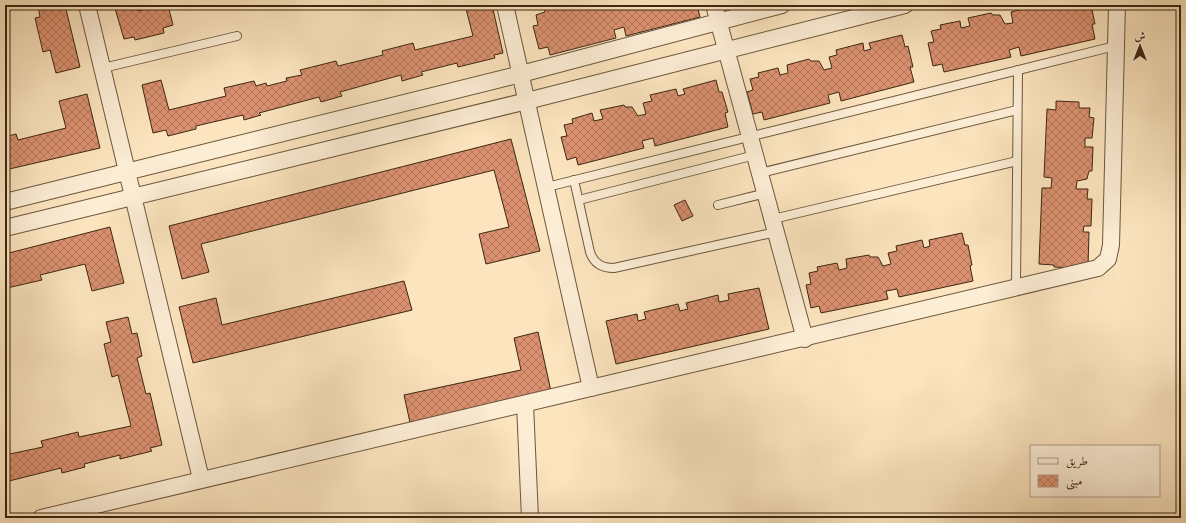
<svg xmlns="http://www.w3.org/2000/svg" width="1186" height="523" viewBox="0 0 1186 523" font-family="'Sorts Mill Goudy',Amiri,serif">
<defs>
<pattern id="building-cross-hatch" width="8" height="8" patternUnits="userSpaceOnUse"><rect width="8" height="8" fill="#db9170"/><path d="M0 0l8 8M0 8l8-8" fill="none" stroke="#b3765b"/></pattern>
</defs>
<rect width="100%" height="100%" fill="#fbe4be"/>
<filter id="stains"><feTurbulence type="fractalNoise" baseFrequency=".005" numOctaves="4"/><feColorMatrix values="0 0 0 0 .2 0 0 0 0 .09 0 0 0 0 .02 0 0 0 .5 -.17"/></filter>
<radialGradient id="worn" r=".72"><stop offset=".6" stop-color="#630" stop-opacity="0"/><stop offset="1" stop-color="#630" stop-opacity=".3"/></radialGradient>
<g fill="url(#building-cross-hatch)" stroke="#3c2611">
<polygon points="38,5 65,5 80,67 56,73 50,50 43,52 35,18 40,17"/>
<polygon points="114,5 137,5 138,11 161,5 168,5 173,25 163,28 164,33 135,40 134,37 124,39"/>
<polygon points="465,5 492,5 503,53 494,55 495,58 458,67 457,63 421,72 423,75 402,81 401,75 340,92 342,96 321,102 319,97 259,113 261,115 244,120 243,115 196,126 196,129 168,136 166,130 153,133 142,85 161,80 169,110 226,96 224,88 254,81 256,86 266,83 267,86 287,81 286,78 302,75 300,70 336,61 338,66 383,55 382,51 413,43 415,50 473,36"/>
<polygon points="556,5 564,5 565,10 574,8 573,5 697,5 700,17 626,36 624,27 614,30 616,38 550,55 548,47 539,49 533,26 538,25 536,15 545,12 544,8"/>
<polygon points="1018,5 1046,5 1047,6 1091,5 1095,24 1092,24 1095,39 1021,56 1019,47 1009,50 1011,57 944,72 942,64 933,66 928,43 934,42 931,31 941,29 940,25 960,21 961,28 970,26 968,18 991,13 993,15 1000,15 1005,24 1013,23 1011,12 1019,10"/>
<polygon points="902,35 905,47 908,46 913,67 910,67 914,82 841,101 839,92 828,95 830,103 764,120 762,112 753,114 747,92 753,90 750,79 759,77 758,73 778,68 780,75 788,73 787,65 809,59 811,61 819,61 824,70 832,68 829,57 837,55 836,50 863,43 864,51 871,49 869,43"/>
<polygon points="716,80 719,92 722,92 728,112 725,113 728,127 655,146 653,138 642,141 644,148 578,165 576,157 567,160 561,137 567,136 564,125 573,123 572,119 592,113 594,121 603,119 600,110 624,105 625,107 632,107 638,116 646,114 643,103 652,101 650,95 676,89 678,96 685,94 683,89"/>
<polygon points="87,94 100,148 5,170 5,137 16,134 18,140 66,128 59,101"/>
<polygon points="1056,101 1079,102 1079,108 1090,108 1089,117 1094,118 1092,138 1085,138 1085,147 1093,147 1092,171 1089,171 1087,179 1077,181 1076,189 1088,189 1087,199 1092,199 1091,226 1084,226 1083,232 1089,232 1088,266 1075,265 1075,268 1054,267 1054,265 1039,264 1042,188 1051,188 1052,178 1044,177 1047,109 1056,110"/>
<polygon points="511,139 540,251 486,264 479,234 509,227 494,170 201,244 209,272 182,279 169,226"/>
<polygon points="685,200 693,216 682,221 674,205"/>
<polygon points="110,227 124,283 92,291 85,264 40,275 42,280 7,288 5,283 5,254"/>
<polygon points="962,233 965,245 968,245 972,265 970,266 973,281 899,297 897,289 886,291 888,299 821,313 819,306 811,308 806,285 811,284 809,273 818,271 817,267 837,263 839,270 847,268 846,259 869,255 870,257 878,257 883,266 891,264 888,253 897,251 896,246 922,240 924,248 930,246 929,240"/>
<polygon points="404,281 412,310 193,363 179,307 216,298 222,325"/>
<polygon points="759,288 769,329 616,364 606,321 637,314 638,321 646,319 644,312 678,304 680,311 688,309 686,303 718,295 719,302 729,300 728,294"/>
<polygon points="128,317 132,334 137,333 142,356 137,358 146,394 150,393 162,445 150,448 152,451 120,459 120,455 84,464 85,467 62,473 61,468 5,482 8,486 5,487 5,455 43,447 41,441 78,432 79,437 131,426 118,375 112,377 104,344 111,342 106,322"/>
<polygon points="538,332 552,396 411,427 404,395 521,370 514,338"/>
</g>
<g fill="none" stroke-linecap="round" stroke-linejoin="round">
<g stroke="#6c563c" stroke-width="10">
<g id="service">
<polyline points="103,68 237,36"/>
<polyline points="760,173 1017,110"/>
<path d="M574 180 590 252C594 264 602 268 614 268L776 232"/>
<polyline points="547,187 1115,46"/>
<polyline points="579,200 755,155"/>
<polyline points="718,205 766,193"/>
<polyline points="773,219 1017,161"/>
<polyline points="1016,288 1018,70"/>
</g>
</g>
<g stroke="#6c563c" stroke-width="18">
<g id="minor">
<polyline points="87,5 201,479"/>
<polyline points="505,5 591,388"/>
<polyline points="714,5 805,339"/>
<polyline points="5,202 521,74 782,5"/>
<polyline points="5,228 527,101 905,5"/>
<polyline points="525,404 530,518"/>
<path d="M41 518C393 433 746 353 1098 268L1108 259 1111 245 1117 5"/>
</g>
</g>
<use href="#service" stroke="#fcedd5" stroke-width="8"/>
<use href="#minor" stroke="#fcedd5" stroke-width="16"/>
</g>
<rect width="1186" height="523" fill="none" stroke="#fbe4be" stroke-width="20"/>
<rect x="6" y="6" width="1174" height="511" fill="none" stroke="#3c2611" stroke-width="2"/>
<rect x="10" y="10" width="1166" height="503" fill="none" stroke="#3c2611"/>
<rect x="1030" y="445" width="130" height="52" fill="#fcedd5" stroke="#af9d87"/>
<rect x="1038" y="458" width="20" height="6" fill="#fcedd5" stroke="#af9d87"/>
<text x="1066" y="465" font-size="12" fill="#3c2611">طريق</text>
<rect x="1038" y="475" width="20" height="12" fill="url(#building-cross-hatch)" stroke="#af9d87"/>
<text x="1066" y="485" font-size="12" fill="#3c2611">مبنى</text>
<g transform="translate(1140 46)" stroke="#fcedd5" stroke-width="3" paint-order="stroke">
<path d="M0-3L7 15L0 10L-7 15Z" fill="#3c2611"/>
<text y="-6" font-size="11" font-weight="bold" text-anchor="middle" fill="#3c2611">ش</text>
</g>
<rect width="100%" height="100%" filter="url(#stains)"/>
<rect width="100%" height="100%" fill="url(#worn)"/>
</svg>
